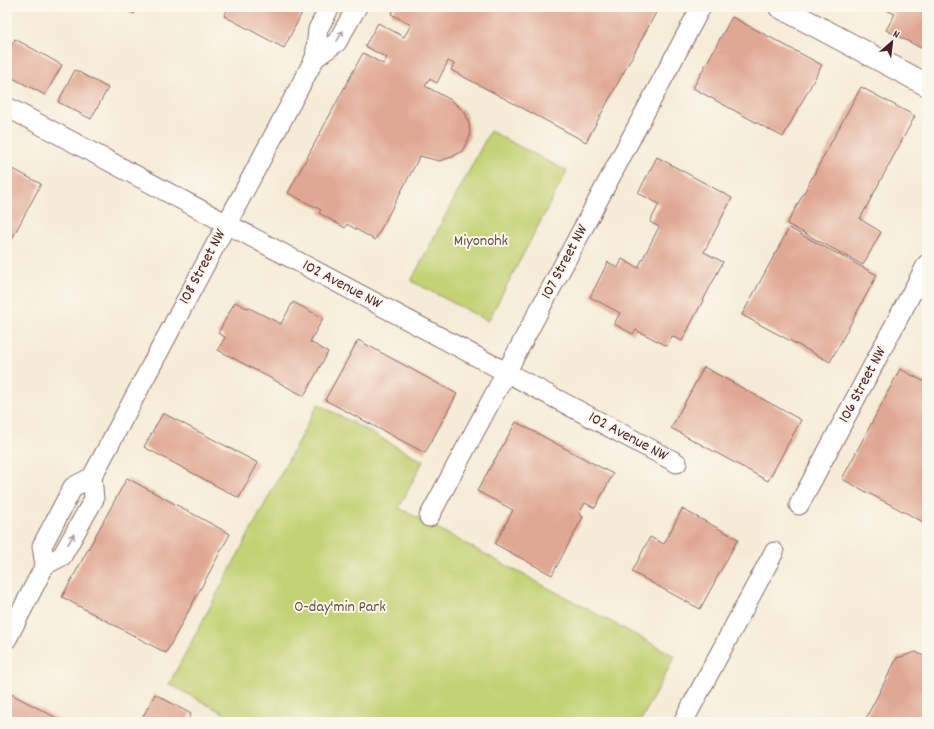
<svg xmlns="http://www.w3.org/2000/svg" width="934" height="729" viewBox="0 0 934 729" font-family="Dekko,sans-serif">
<rect width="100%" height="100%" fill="#fbf7ec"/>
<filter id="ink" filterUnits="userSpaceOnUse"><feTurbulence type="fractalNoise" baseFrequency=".025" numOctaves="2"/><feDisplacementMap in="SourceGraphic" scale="8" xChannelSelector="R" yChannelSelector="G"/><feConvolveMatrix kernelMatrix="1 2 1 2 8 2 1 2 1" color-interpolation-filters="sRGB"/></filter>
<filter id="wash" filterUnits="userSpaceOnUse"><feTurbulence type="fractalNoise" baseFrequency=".012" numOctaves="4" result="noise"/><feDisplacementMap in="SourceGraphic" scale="16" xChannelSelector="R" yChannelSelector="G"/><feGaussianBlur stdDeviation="0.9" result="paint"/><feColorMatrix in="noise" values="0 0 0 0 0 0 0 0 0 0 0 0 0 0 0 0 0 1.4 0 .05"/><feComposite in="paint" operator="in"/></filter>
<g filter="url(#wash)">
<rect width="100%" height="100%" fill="#f5ecd7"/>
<g fill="#c3d274" stroke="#867850">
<polygon points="490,131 567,171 488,321 411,281"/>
<polygon points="318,404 423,461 399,508 675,656 640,722 240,722 169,684"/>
</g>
<g id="blocks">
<g fill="#e0a793">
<polygon points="121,7 138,7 134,14"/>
<polygon points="229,7 305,7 284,48 224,16"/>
<polygon points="393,7 659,7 586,142 451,70 454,64 448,61 437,83 429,79 425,86 451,100 465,112 469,124 470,136 462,151 452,157 439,161 420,156 375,240 347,224 345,228 319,213 321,210 288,193 363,53 383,64 387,58 365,46 378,23 404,37 411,25 391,14 395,8"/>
<polygon points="887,7 927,7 927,51 886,30 895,14 886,10"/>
<polygon points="732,17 822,65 783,137 693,88"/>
<polygon points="15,39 62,65 45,95 7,75 7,53"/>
<polygon points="75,70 108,88 91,119 58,102"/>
<polygon points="861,87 915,116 860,219 881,232 863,265 787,224"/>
<polygon points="657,157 732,198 704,252 723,262 682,341 672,336 667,346 636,330 633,334 614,324 620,313 590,297 608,262 618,268 622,259 638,268 659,227 650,222 659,204 638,193"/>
<polygon points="13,169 41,184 7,248 7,181"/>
<polygon points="789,228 877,275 830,362 742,315"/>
<polygon points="235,302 247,308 247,307 281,324 293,302 323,318 310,342 328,352 304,396 218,350 225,337 218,333"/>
<polygon points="358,340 457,394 425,453 325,400"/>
<polygon points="704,367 801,420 768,481 671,428"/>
<polygon points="900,369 927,383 927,524 842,479"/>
<polygon points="163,413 258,463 239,498 144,447"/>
<polygon points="516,422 613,474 595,508 585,503 579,514 583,517 552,575 495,544 513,510 477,491"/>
<polygon points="127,478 230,534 166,653 62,597"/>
<polygon points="682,509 738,539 700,609 632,572 650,537 664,544"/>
<polygon points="916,652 927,658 927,722 864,722 897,658"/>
<polygon points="11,694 49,714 63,722 7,722 7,701"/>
<polygon points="155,694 191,714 187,722 140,722"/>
</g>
</g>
</g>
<g filter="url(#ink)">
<use href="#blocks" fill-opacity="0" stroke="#866767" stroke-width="1"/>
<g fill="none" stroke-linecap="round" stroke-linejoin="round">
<g stroke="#866767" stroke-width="21">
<g id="minor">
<polyline points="315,58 337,42 357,7"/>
<polyline points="7,107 677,463"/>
<polyline points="799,505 927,264"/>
<polyline points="429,517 701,7"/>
<polyline points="45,565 62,556 94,499 92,477"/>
<polyline points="7,639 45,565 42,546 73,487 92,477 315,58 318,29 330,7"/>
<polyline points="683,722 774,552"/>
</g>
</g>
<g stroke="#866767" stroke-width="24">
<polyline id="tertiary" points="780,7 927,85"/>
</g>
<use href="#minor" stroke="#fff" stroke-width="19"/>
<use href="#tertiary" stroke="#fff" stroke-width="22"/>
</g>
<defs><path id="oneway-shaft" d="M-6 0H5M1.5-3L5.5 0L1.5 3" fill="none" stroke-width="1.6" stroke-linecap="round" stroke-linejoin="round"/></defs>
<g stroke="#ae9aa0">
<use href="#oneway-shaft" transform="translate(340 36) rotate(-60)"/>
<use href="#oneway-shaft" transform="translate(71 539) rotate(-61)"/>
</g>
</g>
<g text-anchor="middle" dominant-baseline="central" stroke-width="4" stroke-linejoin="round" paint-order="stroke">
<g font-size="16" fill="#684c3d" stroke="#fbf7ec">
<text x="481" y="241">Miyonohk</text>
<text x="340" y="607">O-day'min Park</text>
</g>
<g font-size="16" fill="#4a1f2b" stroke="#fbf7ec">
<text transform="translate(565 262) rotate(-62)">107 Street NW</text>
<text transform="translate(203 267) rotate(-62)">108 Street NW</text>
<text transform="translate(342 285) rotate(28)">102 Avenue NW</text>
<text transform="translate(863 385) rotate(-62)">106 Street NW</text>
<text transform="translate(628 437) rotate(28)">102 Avenue NW</text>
</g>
</g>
<rect width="934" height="729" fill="none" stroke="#fbf7ec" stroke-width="24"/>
<g transform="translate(892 42) rotate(28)" stroke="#fbf7ec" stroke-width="3" paint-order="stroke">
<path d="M0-3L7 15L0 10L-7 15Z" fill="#4a1f2b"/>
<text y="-6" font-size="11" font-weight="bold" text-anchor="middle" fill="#4a1f2b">N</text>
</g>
</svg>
